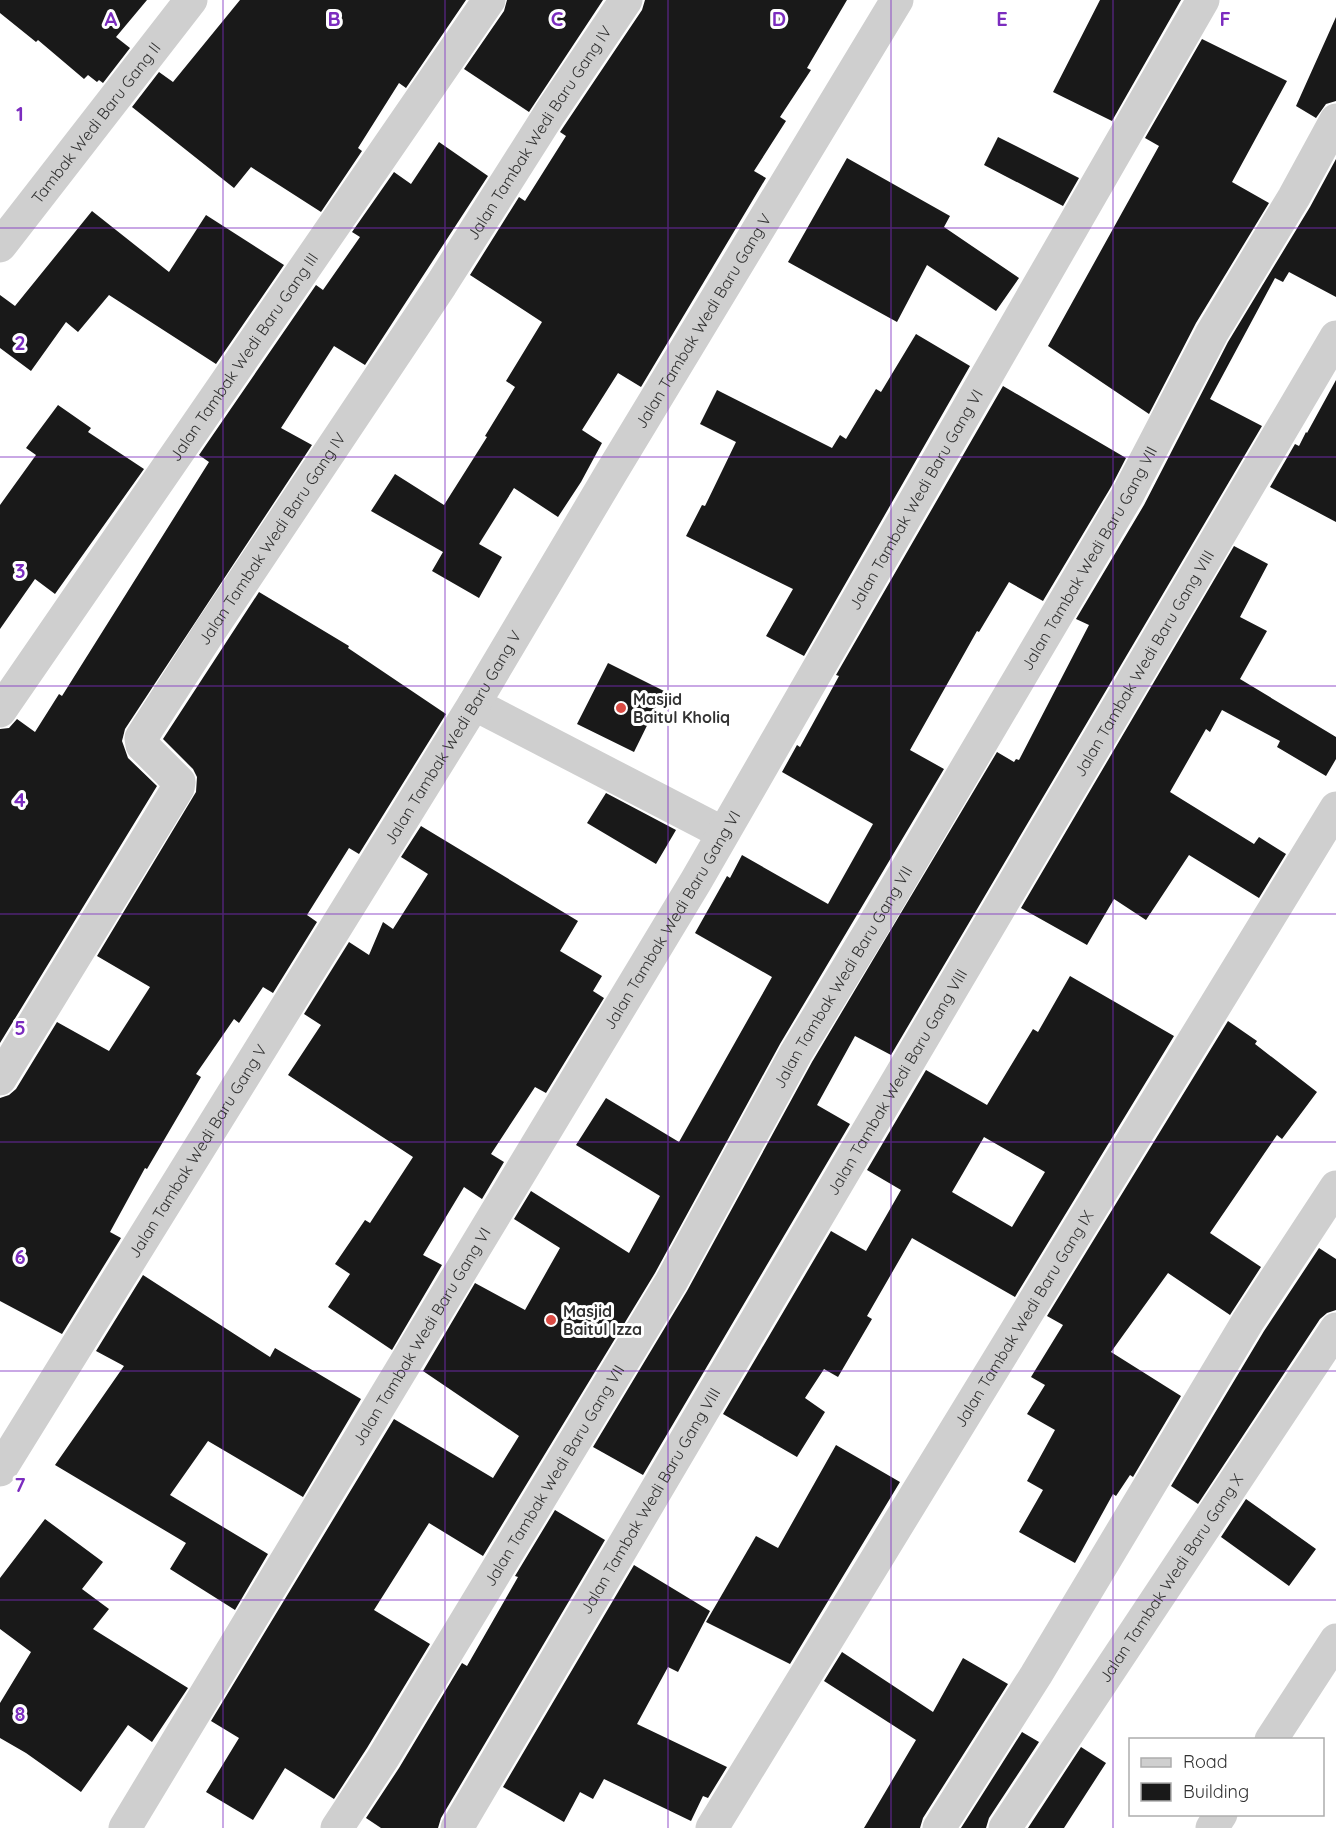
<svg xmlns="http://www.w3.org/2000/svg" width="1336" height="1828" font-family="Quicksand,sans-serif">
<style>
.building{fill:#191919;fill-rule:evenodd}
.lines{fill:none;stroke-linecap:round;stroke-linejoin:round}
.street{stroke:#cfcfcf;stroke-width:33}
.grid{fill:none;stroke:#7b2cbf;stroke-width:1.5;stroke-opacity:0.55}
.poi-dot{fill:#da4b44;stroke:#fff;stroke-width:2}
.labels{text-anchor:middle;stroke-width:6;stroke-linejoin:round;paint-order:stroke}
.street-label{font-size:16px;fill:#323232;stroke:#fff}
.poi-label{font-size:16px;font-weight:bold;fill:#323232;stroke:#fff;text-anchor:start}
.grid-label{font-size:20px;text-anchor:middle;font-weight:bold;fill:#7b2cbf;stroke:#fff;stroke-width:6;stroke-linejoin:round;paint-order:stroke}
</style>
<rect width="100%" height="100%" fill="#fff"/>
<path class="building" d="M0 0H147L116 37 130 48 103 83 99 80 97 82 88 75 84 79 38 40 36 42 0 13Z
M240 0H466L406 88 399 83 358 148 362 151 321 212 251 167 234 188 132 107 159 72 173 82Z
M507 0H603L529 112 464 69 504 11Z
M645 0H847L807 68 811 70 780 117 786 121 754 171 766 178 641 387 618 373 582 430 602 443 581 482 558 517 514 488 479 544 502 557 479 598 432 571 443 552 371 511 395 474 444 505 487 437 485 436 515 387 506 381 542 322 470 275 519 197 525 201 566 136 560 132 642 10Z
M1100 0H1181L1112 121 1053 92Z
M1336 17V101L1326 104 1316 118 1296 106Z
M1202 39 1287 81 1232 182 1269 203 1196 323 1149 414 1048 346 1159 146 1145 138Z
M998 137 1079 178 1063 206 984 165Z
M439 142 488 176 365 365 334 346 281 428 312 445 125 729 122 741 128 758 157 786 0 1043V729L9 728 17 719 35 732 59 694 62 696 209 462 199 455 316 285 323 290 360 237 352 232 394 172 411 184Z
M847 158 950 216 944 227 1019 278 996 311 927 265 897 322 788 262Z
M1336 159V297L1289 272 1283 282 1275 278 1210 399 1262 426 891 1055 855 1036 817 1105 850 1124 643 1475 593 1447 687 1291 812 1062 997 752 1014 762 1016 759 1019 760 1089 625 1076 619 1144 505 1228 342 1310 207Z
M92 211 169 272 206 215 284 265 216 364 109 295 78 332 66 322 31 371 0 348V295L15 306Z
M916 334 970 366 804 656 766 636 793 589 686 536 702 505 705 506 736 442 700 424 717 390 832 448 840 435 846 439 876 389 881 392Z
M1336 380V522L1270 487 1295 444 1299 446 1306 432 1307 433Z
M1003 386 1126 458 1111 487 1043 601 1009 582 979 632 977 631 910 750 944 769 780 1044 655 1273 483 1556 429 1523 374 1610 430 1644 367 1748 334 1799 285 1768 253 1820 206 1792 239 1738 211 1721 394 1419 493 1478 519 1436 423 1371 475 1283 525 1310 560 1248 514 1219 531 1191 629 1253 660 1196 576 1145 606 1098 679 1142 724 1062 772 977 695 933 727 876 730 878 742 855 828 904 873 824 782 772 797 745 800 747 839 676 836 675Z
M58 405 91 428 88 432 144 469 55 594 35 579 0 629V505L36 455 26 448Z
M1234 546 1268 564 1240 617 1267 631 1240 679 1336 737V759L1326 776 1277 747 1280 741 1222 710 1210 732 1206 729 1170 792 1254 844 1259 837 1286 854 1259 898 1189 855 1146 920 1114 899 1087 945 1021 908Z
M259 592 349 646 348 648 446 714 359 854 349 848 307 915 317 922 273 993 263 987 239 1023 234 1019 196 1074 201 1077 147 1169 145 1168 110 1232 121 1238 62 1334 0 1301V1098L9 1095 16 1089 57 1022 109 1051 150 987 97 956 196 792 197 777 193 769 163 739Z
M608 663 664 691 634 752 577 724Z
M606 793 676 830 656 864 587 823Z
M421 826 578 921 560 951 602 976 593 991 604 998 546 1093 535 1087 491 1154 504 1162 482 1199 464 1187 423 1255 442 1265 392 1350 328 1307 350 1274 335 1264 365 1220 370 1223 413 1157 288 1075 321 1025 304 1014 349 942 369 955 383 922 393 929 428 874 401 857Z
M1070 976 1174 1036 1015 1297 912 1238 867 1316 872 1319 838 1377 824 1369 805 1398 825 1412 797 1457 723 1414 831 1231 866 1251 901 1190 867 1170 926 1070 987 1105 1033 1029 1038 1032ZM984 1137 1045 1172 1012 1227 952 1192Z
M1228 1021 1257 1041 1255 1044 1317 1092 1282 1139 1277 1135 1210 1233 1261 1267 1230 1315 1168 1273 1111 1352 1181 1396 1133 1477 1130 1475 1116 1496 1113 1494 1075 1563 1019 1532 1043 1490 1027 1481 1055 1430 1027 1414 1045 1385 1031 1377 1063 1325 1047 1316Z
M1319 1248 1336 1259V1310L1327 1313 1320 1319 1198 1504 1171 1486 1264 1331Z
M143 1275 270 1357 275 1348 361 1399 303 1497 208 1441 170 1495 268 1554 235 1610 170 1569 186 1543 55 1465 124 1366 96 1351Z
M836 1445 900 1482 790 1664 706 1622 756 1536 778 1548Z
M1246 1499 1316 1549 1289 1586 1221 1537Z
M555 1510 605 1540 441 1818 438 1828H381L366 1818 399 1768 462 1663 467 1666 518 1577 515 1576Z
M45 1519 103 1562 82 1589 109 1609 93 1629 188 1688 152 1742 128 1725 81 1792 26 1753 0 1738V1703L31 1652 0 1629V1578Z
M634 1565 710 1611 678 1672 668 1667 637 1724 727 1767 708 1798 703 1796 691 1821 604 1779 593 1799 580 1792 564 1822 503 1787Z
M842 1652 933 1712 963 1658 1008 1684 923 1818 920 1828H864L916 1740 824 1681Z
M1022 1732 1039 1742 989 1818 986 1828H961Z
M1081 1747 1106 1763 1064 1828H1028Z"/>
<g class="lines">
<g class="street">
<path id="s1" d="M0 246 191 0"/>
<path d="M474 704 723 833"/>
<path id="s2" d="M0 711 489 0"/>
<path id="s3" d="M0 1079 178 788 179 782 142 745 141 738 210 631 441 285 550 113 626 0"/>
<path id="s4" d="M0 1470 474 704 611 473 897 0"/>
<path d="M1271 1740 1336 1640"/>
<path id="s5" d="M125 1828 696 881 1203 0"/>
<path id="s6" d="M337 1828 383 1758 671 1282 796 1053 872 928 1127 496 1212 333 1294 197 1336 120"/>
<path id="s7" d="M457 1828 1336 337"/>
<path id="s8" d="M712 1828 1336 808"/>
<path d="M939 1828 1036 1675 1248 1321 1336 1187"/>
<path id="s9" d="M1005 1828 1336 1329"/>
<path d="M1212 1828 1221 1814"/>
</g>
</g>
<path class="grid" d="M223 0V1828M445 0V1828M668 0V1828M891 0V1828M1113 0V1828M0 228H1336M0 457H1336M0 686H1336M0 914H1336M0 1142H1336M0 1371H1336M0 1600H1336"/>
<g class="poi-dot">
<circle cx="621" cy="708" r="6"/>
<circle cx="551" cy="1320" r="6"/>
</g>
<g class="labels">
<g class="street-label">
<text dy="6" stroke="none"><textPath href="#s1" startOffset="156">Tambak Wedi Baru Gang II</textPath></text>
<text dy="6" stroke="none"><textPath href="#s3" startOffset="1131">Jalan Tambak Wedi Baru Gang IV</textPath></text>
<text dy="6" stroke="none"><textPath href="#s4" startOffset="1347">Jalan Tambak Wedi Baru Gang V</textPath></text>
<text dy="6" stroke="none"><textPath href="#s2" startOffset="430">Jalan Tambak Wedi Baru Gang III</textPath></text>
<text dy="6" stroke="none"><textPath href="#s5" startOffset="1546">Jalan Tambak Wedi Baru Gang VI</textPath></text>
<text dy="6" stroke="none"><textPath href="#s3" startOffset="645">Jalan Tambak Wedi Baru Gang IV</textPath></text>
<text dy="6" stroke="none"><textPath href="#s6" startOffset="1476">Jalan Tambak Wedi Baru Gang VII</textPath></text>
<text dy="6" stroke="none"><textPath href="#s7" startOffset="1352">Jalan Tambak Wedi Baru Gang VIII</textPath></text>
<text dy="6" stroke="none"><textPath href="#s4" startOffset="861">Jalan Tambak Wedi Baru Gang V</textPath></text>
<text dy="6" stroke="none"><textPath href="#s5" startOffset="1060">Jalan Tambak Wedi Baru Gang VI</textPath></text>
<text dy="6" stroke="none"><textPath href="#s6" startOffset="990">Jalan Tambak Wedi Baru Gang VII</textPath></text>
<text dy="6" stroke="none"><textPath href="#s7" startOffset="866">Jalan Tambak Wedi Baru Gang VIII</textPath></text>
<text dy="6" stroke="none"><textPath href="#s4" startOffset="375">Jalan Tambak Wedi Baru Gang V</textPath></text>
<text dy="6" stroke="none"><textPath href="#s8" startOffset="597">Jalan Tambak Wedi Baru Gang IX</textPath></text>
<text dy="6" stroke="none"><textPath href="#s5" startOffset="574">Jalan Tambak Wedi Baru Gang VI</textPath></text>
<text dy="6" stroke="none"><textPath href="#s6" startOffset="414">Jalan Tambak Wedi Baru Gang VII</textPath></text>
<text dy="6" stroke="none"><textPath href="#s7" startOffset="380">Jalan Tambak Wedi Baru Gang VIII</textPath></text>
<text dy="6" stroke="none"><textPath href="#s9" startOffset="300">Jalan Tambak Wedi Baru Gang X</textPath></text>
</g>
<g class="poi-label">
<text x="633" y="705">Masjid<tspan x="633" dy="18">Baitul Kholiq</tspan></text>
<text x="563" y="1317">Masjid<tspan x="563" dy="18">Baitul Izza</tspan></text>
</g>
</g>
<g class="grid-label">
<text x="111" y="26">A</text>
<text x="334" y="26">B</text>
<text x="557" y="26">C</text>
<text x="779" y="26">D</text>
<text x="1002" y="26">E</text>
<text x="1225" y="26">F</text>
<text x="20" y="121">1</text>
<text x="20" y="350">2</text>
<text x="20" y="578">3</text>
<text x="20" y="807">4</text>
<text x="20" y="1035">5</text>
<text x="20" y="1264">6</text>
<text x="20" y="1492">7</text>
<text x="20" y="1721">8</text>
</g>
<rect x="1129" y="1738" width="195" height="78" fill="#ffffff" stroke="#adadad" stroke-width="1.5"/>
<rect x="1141" y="1758" width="30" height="9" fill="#cfcfcf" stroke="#adadad" stroke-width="1.5"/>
<text x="1183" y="1768" font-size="18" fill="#323232">Road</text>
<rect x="1141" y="1783" width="30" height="18" fill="#191919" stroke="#adadad" stroke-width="1.5"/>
<text x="1183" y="1798" font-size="18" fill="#323232">Building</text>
</svg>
